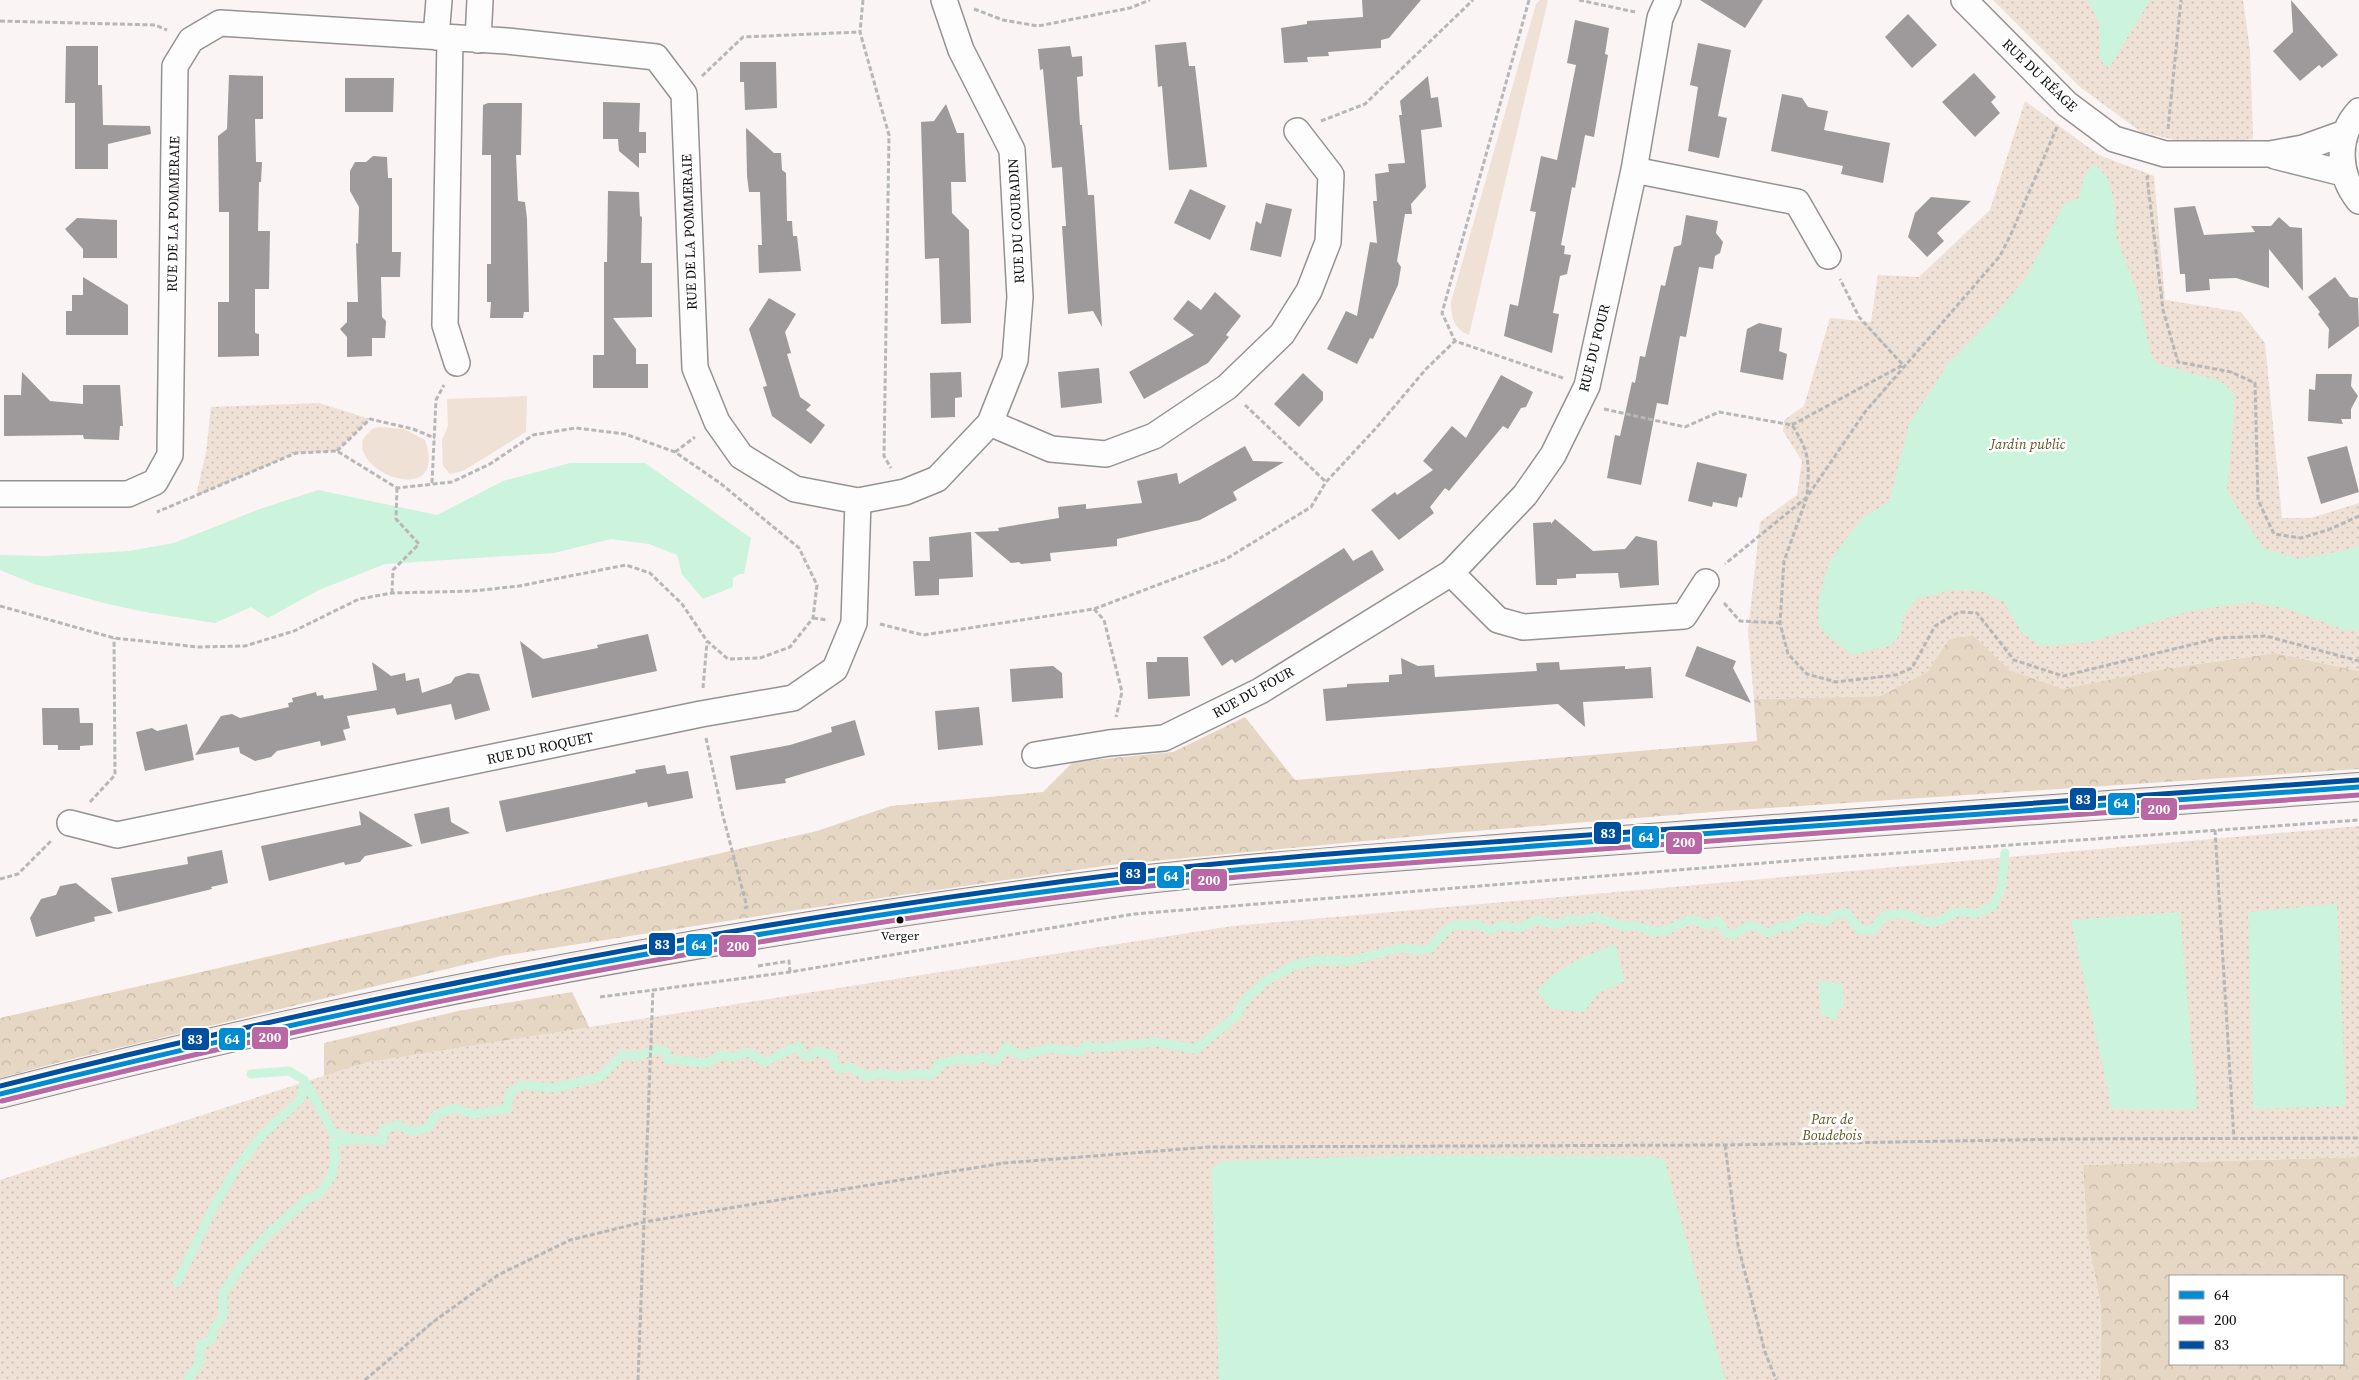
<svg xmlns="http://www.w3.org/2000/svg" width="2359" height="1380" font-family="'Source Serif 4',serif">
<style>
.grass{fill:#efe1d5}
.forest{fill:url(#forest-crowns);fill-rule:evenodd}
.park{fill:url(#park-dots)}
.water{fill:#ccf3db}
.lines{fill:none;stroke-linecap:round;stroke-linejoin:round}
.stream{stroke:#ccf3db;stroke-width:9}
.building{fill:#9e999a}
.minor-casing{stroke:#949292;stroke-width:28}
.secondary-casing{stroke:#8b8888;stroke-width:30}
.path{stroke:#b8b7b7;stroke-width:3;stroke-dasharray:5 2.5;stroke-linecap:butt}
.minor{stroke:#fefdfd;stroke-width:25}
.secondary{stroke:#f4ebeb;stroke-width:28}
.bus-1-casing{stroke:#fff;stroke-width:9}
.bus-2-casing{stroke:#fff;stroke-width:9}
.bus-3-casing{stroke:#fff;stroke-width:9}
.bus-1{stroke:#008bd2;stroke-width:5}
.bus-2{stroke:#ba67a6;stroke-width:5}
.bus-3{stroke:#004f9e;stroke-width:5}
.bus-dot{fill:#0e0e0e;stroke:#fff;stroke-width:2}
.labels{text-anchor:middle;stroke-width:5;stroke-linejoin:round;paint-order:stroke}
.bus-label{font-size:13px;fill:#0e0e0e;stroke:#fff}
.street-label{font-size:14px;fill:#0e0e0e;stroke:#fff}
.park-label{font-size:14px;font-style:italic;fill:#615723;stroke:#fff}
.line-badge{stroke:#fff;stroke-width:2}
.badge-label{font-size:14px;text-anchor:middle;font-weight:bold;fill:#fff}
</style>
<defs>
<pattern id="forest-crowns" width="20" height="18" patternUnits="userSpaceOnUse" patternTransform="scale(1.25)"><rect width="20" height="18" fill="#e6d6c4"/><path d="M2 6a3 3 0 1 1 6 0M12 15a3 3 0 1 1 6 0" fill="none" stroke="#c4b6a7"/></pattern>
<pattern id="park-dots" width="8" height="8" patternUnits="userSpaceOnUse" patternTransform="scale(1.25)"><rect width="8" height="8" fill="#efe1d5"/><path d="M2 2h.1M6 6h.1" fill="none" stroke="#ccc0b6" stroke-width="1.8" stroke-linecap="round"/></pattern>
</defs>
<rect width="100%" height="100%" fill="#faf4f4"/>
<path class="grass" d="M1540 0H1548L1469 335C1454 329 1451 317 1451 302L1536 4Z
M527 396 526 432 463 471 450 474 443 466 442 440 448 426 447 399Z
M379 427 404 429 425 440C449 508 352 475 363 439L372 429Z"/>
<path class="forest" d="M1973 635 2011 671 2170 668 2275 653 2359 671V769L1724 811 1450 833 1111 865 791 911 501 956 64 1061 0 1078V1018L817 831 891 806 1043 792 1073 762 1173 752 1245 717 1295 780 1757 741 1754 699 1880 696 1927 672 1949 639Z
M572 992 600 1049 324 1086V1043L458 1011Z
M2359 1157V1380H2100L2101 1307 2087 1234 2083 1165ZM2170 1276H2343V1364H2170Z"/>
<path class="park" d="M1993 0H2243L2250 50 2253 139 2197 145 2141 132 2080 87Z
M2025 101 2099 155 2154 176 2165 300 2241 312 2265 343 2282 518H2311L2359 503V671L2275 653 2170 668 2063 689 2011 671 1973 635 1949 639 1927 672 1880 696 1754 699 1748 632 1760 522 1797 495 1802 461 1783 431 1784 420 1804 406 1830 318 1871 322 1878 275 1919 277 1990 210Z
M319 403 370 419 337 451 296 453 196 496 206 452 211 407Z
M2359 826V1157L2083 1165 2087 1234 2101 1307 2100 1380H0V1180L367 1062 1233 926Z"/>
<path class="water" d="M2088 0H2150L2109 68 2100 60 2099 23Z
M2094 163 2108 179 2114 201 2116 236 2137 292 2151 356 2158 364 2220 381 2234 393V416L2227 492 2263 548 2299 559 2346 550 2359 545V630H2345L2288 609 2251 602 2189 611 2091 642 2041 646 2022 633 2004 602 1981 591 1953 590 1916 599 1904 615 1899 636 1891 645 1852 655 1824 632 1818 623 1819 597 1830 560 1862 518 1889 502 1909 424 1947 365 1994 317 2028 274 2064 204 2079 198 2084 176Z
M570 463H645L751 538 744 574H739L733 578V587L703 599 682 574 677 555 649 544 611 539 554 553 385 564 319 590 268 618 251 607 215 623 145 612 108 604 34 584 0 570V555L44 556 129 551 174 543 260 509 318 490 437 515 503 481Z
M2337 904 2346 1106 2253 1109 2248 912Z
M2180 912 2197 1109H2112L2071 920Z
M1615 944 1625 981 1598 993 1584 1012 1551 1009 1537 991C1557 966 1586 956 1615 944Z
M1818 981 1842 983 1844 1006 1837 1011 1838 1020 1821 1015Z
M1413 1155 1649 1156 1664 1159 1725 1380H1219L1211 1169 1222 1161Z"/>
<g class="lines">
<path class="stream" d="M251 1074 289 1071 304 1080 333 1132 354 1139 383 1141V1129L398 1125 413 1132 428 1127 436 1115 454 1108 473 1114 507 1109 510 1092 523 1085 554 1088 600 1077 622 1055 638 1056 656 1049 665 1051 668 1059 707 1063 721 1055 734 1057 748 1052 765 1062 798 1046 804 1055 810 1056 817 1051 833 1056 835 1064 839 1069 850 1067 868 1077C883 1070 884 1076 898 1076 910 1076 918 1072 930 1075L935 1072 938 1064 960 1059 977 1060 983 1057 996 1061 1006 1047 1021 1055 1051 1048 1079 1052 1085 1046 1097 1048 1157 1042 1196 1049 1236 1016 1244 1001 1264 982 1295 965 1319 960 1348 961 1401 948 1421 950 1431 948 1446 930 1455 925H1478L1489 930 1501 926 1520 928 1538 919 1554 925 1571 919 1580 921 1594 917 1623 926H1637L1655 932 1667 930 1691 919 1707 925 1718 921 1726 933 1734 935C1756 918 1749 928 1770 933L1780 927 1790 926 1805 917 1827 921 1836 914 1847 913 1860 930H1872L1885 915C1891 915 1900 913 1905 914 1916 917 1921 922 1932 922 1948 922 1949 906 1974 914L1992 907 2001 890 2005 853
M177 1283 213 1208 237 1167 263 1134 301 1099 304 1080
M188 1380 200 1362V1346L212 1339 214 1328 223 1316V1293L243 1263 266 1236 307 1199 319 1194 332 1175 335 1159 333 1143 351 1140"/>
</g>
<path class="building" d="M1362 0H1421L1389 38 1381 40V48L1328 52 1329 56 1307 57 1308 62 1284 63 1281 28 1307 24V21L1363 17Z
M1700 0H1763L1745 28Z
M2291 0 2338 55 2322 68 2319 65 2300 81 2273 51 2293 32Z
M1908 14 1937 45 1912 68 1885 37Z
M1575 20 1609 28 1605 54 1608 55 1594 137 1585 135 1575 188 1572 187 1561 245 1565 246 1564 254 1571 255 1567 274 1560 276 1553 313 1559 314 1552 353 1504 336 1510 304 1518 306 1536 212 1530 211 1541 156 1557 160 1576 65 1567 63Z
M1186 42 1189 66H1195L1207 167 1169 170 1162 86 1158 87 1155 45Z
M1698 43 1731 50 1718 116 1727 118 1719 158 1688 151 1698 87 1690 85Z
M66 46H98V85H102L103 125 150 126 151 134 108 144V169H75V103H65Z
M1070 46 1072 57 1082 56 1083 76 1077 77 1080 125H1082L1088 195H1094L1102 327 1093 311 1068 314 1062 226H1066L1062 167 1052 168 1043 69 1040 70 1038 49Z
M740 62H776L777 108 745 110 744 82H740Z
M1974 73 1996 97 1991 102 2000 113 1975 137 1942 102Z
M229 75 263 76V119H255L256 162H262L261 182H259L258 231H270L269 289H255V333L259 334V356L218 357V302H229V212H219L218 136 227 129Z
M1428 76 1431 98 1438 97 1442 127 1421 130 1426 187 1411 204 1412 214H1405L1397 261 1401 267 1398 285 1373 339 1370 338 1357 364 1327 349 1346 311 1357 316 1370 242 1377 243 1373 201H1377L1375 174 1389 172 1388 164 1405 163 1399 115H1402L1400 101Z
M345 78H394L393 112H345Z
M1782 94 1802 98 1808 107 1828 111 1824 130 1890 143 1883 183 1841 174 1843 166 1771 151Z
M603 102 640 103 639 132H646V153H639V168L619 151 618 139H603Z
M488 103H522L521 155H516L518 201 525 202 527 219 529 312H524L523 318H490L491 302H487V264H491V155H482L483 105Z
M946 104 957 133H964L966 182H951L952 213 969 230 971 323 941 324 939 258 925 259 921 122 934 121Z
M746 128 774 153H781L782 170 786 173 787 221H792L793 236H797L801 271 759 273 758 245H762L760 192H749L747 176Z
M373 156 387 157 388 178H392V252H401L400 277H381L382 317 386 321 385 338H372V356L347 357V337L340 329 347 322V302H358L356 243 358 244 359 207 350 191V171L355 162H366Z
M1190 189 1226 206 1210 240 1174 223Z
M608 191 639 192 640 216 642 217 641 263H652V317L613 318 636 349V364H648V388H593V355H604V262H607Z
M1931 197 1971 201 1937 233 1944 241 1927 257 1908 237 1915 213Z
M1266 203 1292 209 1281 257 1250 250 1256 221 1261 224Z
M2195 206 2204 235 2255 232 2251 226H2271L2279 217 2290 227 2302 228 2303 291 2269 249V288L2236 278 2209 279 2210 290 2186 292 2185 274H2180L2174 208Z
M1686 215 1718 221 1716 233 1723 242 1720 253 1715 256 1713 269 1699 267 1686 337 1680 336 1668 405 1657 403 1641 485 1607 478 1615 435 1620 436 1632 382 1635 383 1640 356 1645 357 1661 285 1665 286 1674 247 1681 245Z
M77 218 117 220V258H83V249L65 229Z
M83 277 128 305V335H66V311H72V295H83Z
M2335 277 2350 297 2358 298 2359 326 2328 349 2329 329 2318 314 2320 312 2308 297Z
M1215 292 1241 316 1226 335 1229 337 1208 363 1144 399 1129 372 1194 335 1173 319 1188 300 1201 310Z
M769 298 796 314 785 332 791 353 787 354 800 397 811 405 806 410 825 425 811 444 772 416 763 387 767 386 749 329Z
M1759 323 1782 328 1779 351 1787 354 1783 380 1740 372 1747 329Z
M1099 368 1102 403 1061 408 1058 372Z
M22 372 50 401 83 404V385H120L123 426H120L119 440 84 439 83 435 4 436V395H21Z
M961 372 962 397 955 398V417L931 418 930 373Z
M1303 373 1323 392V400L1299 427 1274 404Z
M2316 374H2352L2351 386 2358 396 2351 409V419H2341L2343 424 2308 421 2309 389 2315 390Z
M1501 375 1533 392 1526 407 1521 408 1508 429 1503 426 1449 491 1445 488 1430 507 1434 513 1399 540 1371 510 1395 492 1397 495 1433 470 1423 461 1452 426 1466 438Z
M1245 446 1253 461 1284 462 1233 492 1237 500 1200 520 1117 539V546L1050 553 1051 561 1021 564 1019 562 1011 563 974 532 999 531 998 528 1059 518 1058 507 1086 504V509L1142 503 1137 481 1177 473 1179 484Z
M2347 446 2359 492 2321 504 2307 457Z
M1697 462 1747 474 1742 498 1739 497 1737 507 1713 502 1712 507 1688 501Z
M1555 519 1593 551 1625 549 1636 536 1657 541 1659 585 1620 588 1618 573 1576 574V578L1557 579V585H1536L1533 523 1551 522V524Z
M971 532 973 577 939 579V595L915 596 913 561H930L929 537Z
M1344 548 1353 561 1372 550 1384 570 1235 663 1232 659 1222 666 1203 637Z
M648 634 657 671 532 698 520 641 543 659 598 648 597 645Z
M1697 646 1736 661 1733 668 1751 703 1685 676Z
M1157 657H1188L1190 696 1148 699 1146 662H1157Z
M1401 658 1418 666 1434 665 1435 677 1537 671 1536 663 1559 662 1560 670 1625 666V669L1651 667 1653 698 1583 702 1585 727 1558 704 1326 721 1323 689 1347 687V684L1389 682V675L1402 674Z
M372 662 391 676 405 673 406 681 419 678 422 693 451 683 455 677 468 673 479 674 490 710 455 720 451 704 397 715 395 708 347 716 350 728 343 730 346 740 321 746 320 741 277 751 271 757 255 761 240 753 239 747 195 755 221 716 232 714 240 718 289 707 288 703 293 702 292 698 316 692 317 696 323 695 324 699 377 690Z
M1053 666 1062 673 1063 698 1012 702 1010 669Z
M979 707 983 745 938 750 935 711Z
M42 708H79L80 723H93V745L80 746V750H58V745H43Z
M855 720 865 755 785 779 786 783 736 790 730 756 790 745 832 732 831 727Z
M187 724 194 760 145 771 136 732 152 728 157 731Z
M665 765 667 774 688 771 693 798 648 807 647 802 506 832 499 801 636 773 635 770Z
M449 807 451 822 470 833 421 844 414 814Z
M359 811 413 846 365 856 360 862 345 865 344 862 269 881 261 846 361 825Z
M222 850 228 883 211 887 212 889 118 912 111 878 188 864 187 857Z
M76 883 113 913 94 917 95 921 36 937 30 918 41 899 56 895 60 886Z"/>
<g class="lines">
<g class="minor-casing">
<path id="minor" d="M1964 0 2067 104 2114 139 2165 154H2270L2303 148 2345 133
M436 37 439 0
M450 38 445 325 457 363
M478 40 480 0
M2359 111C2335 137 2338 175 2359 201
M2275 156 2343 173
M1634 170 1797 202 1828 256
M990 423 1051 449 1106 454 1154 436 1227 387 1282 334 1309 291 1328 242 1331 175 1297 131
M0 494H128L155 482 170 455 175 66 191 40 220 23 507 41 656 57 684 94 695 368 717 422 741 456 795 489 858 501 905 492 937 479 990 423 1015 360 1020 297 1012 150 961 50 944 0
M1451 573 1498 620 1523 627 1684 616 1706 582
M1035 755 1109 743 1164 738 1260 691 1451 573 1525 495 1553 455 1587 386 1634 170 1660 18 1668 0
M70 823 117 835 701 714 793 698 835 669 854 623 858 501"/>
</g>
<g class="secondary-casing">
<path id="secondary" d="M0 1094C363 1000 733 931 1105 884 1244 867 1384 858 1523 847 1801 825 2080 807 2359 787"/>
</g>
<path class="path" d="M863 0 860 32 889 135 884 456 891 468
M1529 0 1442 313 1455 341 1563 378
M1579 0 1635 12
M974 9 1003 20 1038 26 1130 8 1150 0
M0 21 155 25 167 30
M702 76 743 37 860 32
M1321 121 1365 104 1473 0
M2057 127 2012 232 2000 256 1865 412 1807 497 1784 561 1780 623 1788 654 1807 674 1836 682 1896 675 1912 668 1935 626 1959 612 1977 613 2014 660 2063 676 2219 638 2266 636 2359 661
M2168 129 2181 0
M2149 176 2147 177 2163 310 2178 362 2231 372 2255 383 2258 500 2274 534 2301 538 2328 530 2359 516
M1245 405 1326 482
M1604 409 1685 427 1719 412 1792 425C1811 454 1809 464 1807 497L1725 564
M1792 425 1903 365 1859 317 1840 279
M337 451 370 419 413 429 435 438
M675 452 695 437
M432 483 436 400 444 385
M392 593 393 570 419 544 396 519 397 488
M1724 603 1740 621 1780 623
M0 606 114 638 198 647 245 646 294 631 359 599 392 593 473 591 519 586 626 565 650 573 682 604 707 641 728 659 760 658 790 647 813 618 817 585 799 548 720 483 675 452 625 434 576 428 533 435 490 464 452 482 397 488 337 451 296 453 157 512
M1094 609 1104 620 1122 692 1116 717
M813 618 828 620
M880 624 923 635 1094 609 1226 559 1311 507 1326 482 1377 427 1426 369 1455 341
M703 688 707 642
M706 738 723 816 747 907 744 908
M90 802 115 775 114 638
M2215 830 2234 1139
M0 879 18 874 52 840
M758 966 789 961 790 972
M600 997 790 972 1134 914 1801 860 2359 820
M1725 1145 1738 1245 1765 1352 1776 1380
M365 1380 433 1322 498 1275 570 1240 644 1222 1004 1163 1209 1147 1725 1145 2066 1139 2359 1138
M638 1380 653 989"/>
<use href="#minor" class="minor"/>
<use href="#secondary" class="secondary"/>
<g class="bus-1-casing">
<path id="bus-1" d="M0 1094C364 1003 732 930 1105 884 1252 866 1399 857 1547 845 1817 824 2088 806 2359 787"/>
</g>
<g class="bus-2-casing">
<path id="bus-2" d="M2 1101C366 1010 734 938 1106 891 1253 873 1400 864 1547 853 1818 832 2088 814 2359 795"/>
</g>
<g class="bus-3-casing">
<path id="bus-3" d="M0 1086C364 995 732 923 1105 876 1252 858 1399 849 1546 838 1817 817 2088 799 2358 780"/>
</g>
<use href="#bus-1" class="bus-1"/>
<use href="#bus-2" class="bus-2"/>
<use href="#bus-3" class="bus-3"/>
</g>
<circle class="bus-dot" cx="900" cy="920" r="4.5"/>
<g class="labels">
<g class="bus-label">
<text x="900" y="940">Verger</text>
</g>
<g class="street-label">
<text transform="translate(2040 75) rotate(44)" y="5">RUE DU RÉAGE</text>
<text transform="translate(173 214) rotate(-89)" y="5">RUE DE LA POMMERAIE</text>
<text transform="translate(1016 221) rotate(-93)" y="5">RUE DU COURADIN</text>
<text transform="translate(689 232) rotate(-92)" y="5">RUE DE LA POMMERAIE</text>
<text transform="translate(1594 348) rotate(-76)" y="5">RUE DU FOUR</text>
<text transform="translate(1253 692) rotate(-29)" y="5">RUE DU FOUR</text>
<text transform="translate(540 748) rotate(-12)" y="5">RUE DU ROQUET</text>
</g>
<g class="park-label">
<text x="2028" y="449">Jardin public</text>
<text x="1832" y="1124">Parc de<tspan x="1832" dy="16">Boudebois</tspan></text>
</g>
</g>
<g class="line-badge">
<rect x="2069" y="787" width="28" height="24" rx="5" fill="#004f9e"/>
<rect x="2107" y="792" width="29" height="24" rx="5" fill="#008bd2"/>
<rect x="2140" y="797" width="38" height="24" rx="5" fill="#ba67a6"/>
<rect x="1593" y="821" width="29" height="24" rx="5" fill="#004f9e"/>
<rect x="1631" y="825" width="29" height="24" rx="5" fill="#008bd2"/>
<rect x="1665" y="831" width="38" height="24" rx="5" fill="#ba67a6"/>
<rect x="1119" y="861" width="28" height="24" rx="5" fill="#004f9e"/>
<rect x="1156" y="865" width="29" height="24" rx="5" fill="#008bd2"/>
<rect x="1190" y="868" width="38" height="24" rx="5" fill="#ba67a6"/>
<rect x="648" y="932" width="28" height="24" rx="5" fill="#004f9e"/>
<rect x="685" y="933" width="28" height="24" rx="5" fill="#008bd2"/>
<rect x="718" y="934" width="39" height="24" rx="5" fill="#ba67a6"/>
<rect x="251" y="1026" width="38" height="24" rx="5" fill="#ba67a6"/>
<rect x="218" y="1027" width="28" height="24" rx="5" fill="#008bd2"/>
<rect x="181" y="1027" width="29" height="24" rx="5" fill="#004f9e"/>
</g>
<g class="badge-label">
<text x="2083" y="804">83</text>
<text x="2121" y="808">64</text>
<text x="2159" y="814">200</text>
<text x="1608" y="838">83</text>
<text x="1646" y="842">64</text>
<text x="1684" y="847">200</text>
<text x="1133" y="878">83</text>
<text x="1171" y="881">64</text>
<text x="1209" y="885">200</text>
<text x="662" y="949">83</text>
<text x="699" y="950">64</text>
<text x="738" y="951">200</text>
<text x="270" y="1042">200</text>
<text x="232" y="1044">64</text>
<text x="195" y="1044">83</text>
</g>
<rect x="2169" y="1275" width="175" height="90" fill="#ffffff" stroke="#9f9f9f"/>
<rect x="2179" y="1291" width="25" height="8" fill="#008bd2" stroke="#9f9f9f"/>
<text x="2214" y="1300" font-size="15" fill="#0e0e0e">64</text>
<rect x="2179" y="1316" width="25" height="8" fill="#ba67a6" stroke="#9f9f9f"/>
<text x="2214" y="1325" font-size="15" fill="#0e0e0e">200</text>
<rect x="2179" y="1341" width="25" height="8" fill="#004f9e" stroke="#9f9f9f"/>
<text x="2214" y="1350" font-size="15" fill="#0e0e0e">83</text>
</svg>
